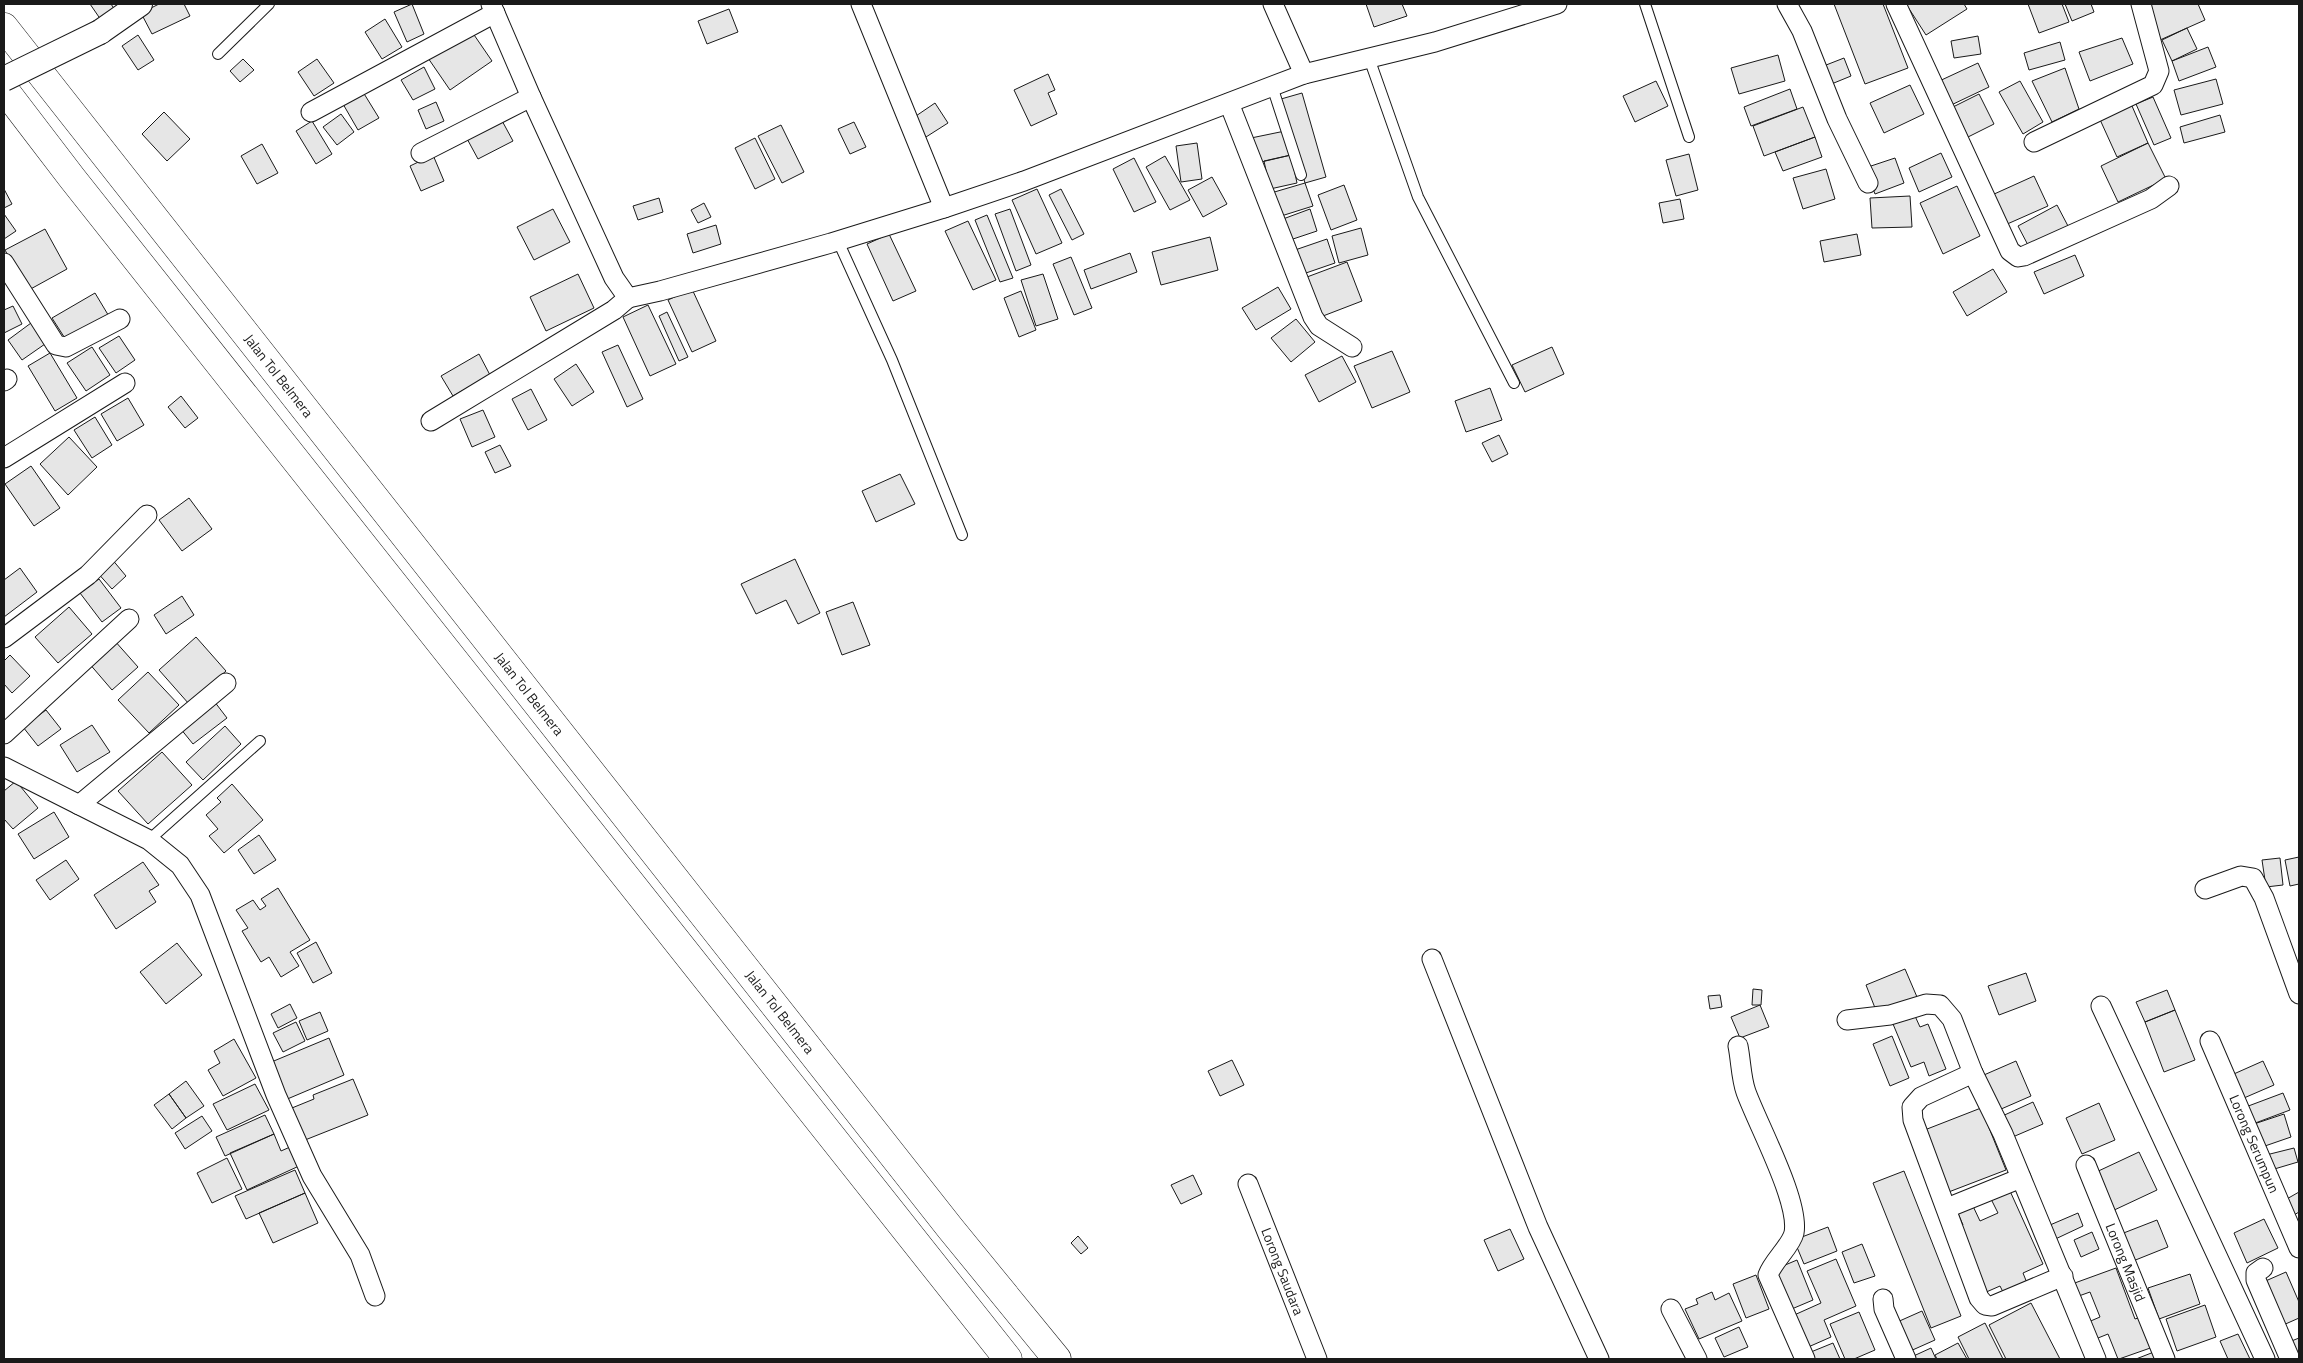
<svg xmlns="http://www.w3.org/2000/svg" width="2303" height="1363" font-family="'Titillium Web',sans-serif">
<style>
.building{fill:#e6e6e6;stroke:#1a1a1a}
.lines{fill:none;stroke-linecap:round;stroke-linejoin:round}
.service-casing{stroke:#1a1a1a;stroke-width:12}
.minor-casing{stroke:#1a1a1a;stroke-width:21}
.tertiary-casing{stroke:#1a1a1a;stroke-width:26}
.motorway-casing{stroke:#1a1a1a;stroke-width:29}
.service{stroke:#fff;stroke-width:10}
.minor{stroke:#fff;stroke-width:19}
.tertiary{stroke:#fff;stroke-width:24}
.motorway{stroke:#fff;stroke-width:28}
.tertiary-bridge-casing{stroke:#1a1a1a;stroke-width:26;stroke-linecap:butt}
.tertiary-bridge{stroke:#fff;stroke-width:24}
.labels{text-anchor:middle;stroke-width:4;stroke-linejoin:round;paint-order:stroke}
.street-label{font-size:14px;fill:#1a1a1a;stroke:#fff}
</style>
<rect width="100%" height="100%" fill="#fff"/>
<path class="building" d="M90 4H111L115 10 101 20Z
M159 4H184L190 16 152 34 141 13Z
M412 4 424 34 407 42 394 12Z
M1366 4H1402L1407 16 1374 27Z
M1834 4H1883L1908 68 1865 84Z
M1906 4H1964L1967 9 1926 35Z
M2028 4H2062L2069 22 2039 33Z
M2065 4H2091L2094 12 2072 21Z
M2143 4H2198L2205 20 2160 40Z
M729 9 738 32 707 44 698 21Z
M385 19 402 47 382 59 365 32Z
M2187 28 2197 49 2172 61 2162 40Z
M470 29 492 61 450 90 428 58Z
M138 35 154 60 138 70 122 46Z
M1978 36 1981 54 1954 58 1951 41Z
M2122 38 2133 64 2090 81 2079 52Z
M2060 42 2065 60 2029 70 2024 53Z
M2208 47 2216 67 2179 81 2172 61Z
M1778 55 1785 81 1739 94 1731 68Z
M1844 58 1851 76 1829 85 1821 67Z
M243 59 254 70 240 82 230 71Z
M317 59 334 83 314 96 298 72Z
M1978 63 1989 87 1947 107 1935 83Z
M424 67 435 89 413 100 401 80Z
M2065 68 2079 109 2052 122 2032 81Z
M1048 74 1055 90 1048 93 1057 114 1031 126 1014 90Z
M2216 79 2223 104 2181 115 2174 90Z
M1656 81 1668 106 1635 122 1623 96Z
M2020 81 2043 122 2023 134 1999 92Z
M1910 85 1924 114 1884 133 1870 103Z
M1790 89 1797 109 1751 126 1744 107Z
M363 92 379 118 358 130 343 104Z
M1302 93 1326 177 1305 183 1281 99Z
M1979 94 1994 124 1968 137 1953 107Z
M2153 97 2171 138 2154 145 2136 104Z
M2129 99 2148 143 2117 157 2097 113Z
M436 102 444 121 426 129 418 110Z
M935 103 948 123 926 137 913 118Z
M1803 107 1815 137 1764 156 1753 126Z
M164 112 190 139 167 161 142 134Z
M341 114 354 132 337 145 323 127Z
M2220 115 2225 132 2184 143 2180 127Z
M500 117 513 141 478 159 465 135Z
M312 121 332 154 316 164 296 131Z
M854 122 866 147 850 154 838 129Z
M781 125 804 172 782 183 758 136Z
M1285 131 1291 155 1257 163 1251 138Z
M1815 137 1822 157 1783 171 1775 152Z
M755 138 775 179 755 189 735 148Z
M1197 143 1202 179 1181 182 1176 146Z
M2148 143 2166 179 2118 202 2101 166Z
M262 144 278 173 257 184 241 156Z
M1941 153 1952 177 1919 192 1909 168Z
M1689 154 1698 190 1676 196 1666 160Z
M433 155 444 181 421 191 410 166Z
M1291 155 1297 183 1270 189 1264 161Z
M1165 156 1190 200 1170 210 1146 167Z
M1134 158 1156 202 1134 212 1113 169Z
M1895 158 1904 183 1875 194 1865 168Z
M1826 169 1835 199 1803 209 1793 178Z
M2034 176 2048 206 2005 225 1992 195Z
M1212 177 1227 204 1203 217 1188 190Z
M1305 183 1313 206 1278 217 1271 193Z
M1344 185 1357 220 1331 230 1318 195Z
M1957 186 1980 236 1943 254 1920 203Z
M4 189 12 204 4 208Z
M1037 189 1062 243 1036 254 1012 200Z
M1061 189 1084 234 1072 240 1049 195Z
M1910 196 1912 227 1872 228 1870 198Z
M659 198 663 212 638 220 633 206Z
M1680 199 1684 219 1663 223 1659 203Z
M704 203 711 217 698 223 691 210Z
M2057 205 2068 226 2029 247 2018 226Z
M553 209 570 242 534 260 517 227Z
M1010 209 1031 265 1016 271 995 214Z
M1310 209 1317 231 1290 240 1283 219Z
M4 214 16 231 4 239Z
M987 215 1013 278 1000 282 975 220Z
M968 221 996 280 973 290 945 231Z
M716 225 721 244 693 253 687 234Z
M1361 228 1368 255 1339 263 1332 236Z
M45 229 67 269 27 291 5 250Z
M889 234 916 291 893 301 867 244Z
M1857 234 1861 255 1824 262 1820 241Z
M1210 237 1218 270 1161 285 1152 252Z
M1327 239 1335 263 1303 274 1295 250Z
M1130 253 1137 272 1091 289 1084 270Z
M2075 255 2084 276 2044 294 2034 272Z
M1071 257 1092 308 1074 315 1053 264Z
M1347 262 1362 301 1323 316 1307 277Z
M1993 269 2007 292 1967 316 1953 292Z
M578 274 594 308 546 331 530 297Z
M1043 274 1058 319 1036 326 1021 280Z
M1278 287 1291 309 1256 330 1242 308Z
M692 289 716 341 692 352 668 300Z
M1021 291 1036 330 1019 337 1004 298Z
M95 293 110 318 68 343 52 318Z
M648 305 676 364 650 376 623 317Z
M13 306 22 324 4 333V310Z
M667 312 688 357 679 361 659 316Z
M1296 319 1315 342 1291 362 1271 338Z
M31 323 45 344 22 360 8 340Z
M119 336 135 360 116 373 99 348Z
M618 345 643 399 627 407 602 352Z
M92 347 110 375 86 391 67 363Z
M1552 347 1564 374 1525 392 1512 365Z
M1392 351 1410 392 1372 408 1354 366Z
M50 353 77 398 55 411 28 366Z
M479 354 490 375 453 396 441 376Z
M1342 356 1356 382 1319 402 1305 375Z
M576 364 594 392 572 406 554 379Z
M1490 388 1502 420 1466 432 1455 401Z
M531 389 547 420 528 430 512 399Z
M181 396 198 418 185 428 168 407Z
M128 398 144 425 117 441 101 414Z
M483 410 495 437 472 447 460 419Z
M95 417 112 445 92 458 74 430Z
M1499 435 1508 454 1492 462 1482 443Z
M69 437 97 467 68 495 40 464Z
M500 445 511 466 495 473 485 452Z
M31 466 60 508 34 526 5 484Z
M900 474 915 504 876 522 862 491Z
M189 498 212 529 182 551 159 520Z
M111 558 126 576 112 589 96 571Z
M795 559 820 613 798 624 786 600 756 614 741 584Z
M20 568 37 592 4 617V580Z
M99 579 121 608 102 622 80 593Z
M182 596 194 615 166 634 154 615Z
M853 602 870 645 842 655 826 612Z
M69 607 92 634 58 663 35 637Z
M196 637 226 671 189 704 159 670Z
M114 640 138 667 112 690 88 662Z
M10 655 30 676 12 693 4 684V661Z
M148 672 179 705 149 733 118 700Z
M214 701 227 718 193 744 180 728Z
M46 710 61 729 38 746 23 727Z
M92 725 110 752 77 772 60 745Z
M225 726 241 744 203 780 186 762Z
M162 752 192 785 148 824 118 791Z
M16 781 38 808 13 829 4 819V791Z
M232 784 263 820 224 853 209 836 218 829 206 815 221 802 217 798Z
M54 812 69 837 34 859 18 834Z
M259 835 276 860 254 874 238 850Z
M2299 857V884L2290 886 2285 860Z
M2280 858 2283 885 2266 887 2262 860Z
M66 860 79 879 50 900 36 880Z
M143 862 159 885 149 891 156 902 116 929 94 895Z
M278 888 310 940 290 952 299 966 281 977 269 957 261 962 242 931 248 928 236 910 253 900 260 910 266 906 261 899Z
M316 942 332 973 313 983 297 953Z
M177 943 202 975 166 1004 140 972Z
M1905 969 1917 997 1877 1013 1866 985Z
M2026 973 2036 1001 1999 1015 1988 986Z
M1753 989 1762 990 1761 1005H1752Z
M2167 990 2175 1010 2145 1022 2136 1002Z
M1720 995 1722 1007 1710 1009 1708 996Z
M290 1004 297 1018 278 1028 271 1014Z
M1760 1005 1769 1027 1740 1038 1731 1017Z
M2175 1010 2195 1060 2164 1072 2145 1022Z
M320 1012 328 1031 307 1040 299 1021Z
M1915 1016 1920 1027 1928 1024 1946 1069 1929 1076 1924 1062 1911 1067 1893 1024Z
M296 1022 305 1041 283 1052 273 1033Z
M1892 1036 1909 1078 1890 1086 1873 1044Z
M329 1038 344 1075 285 1100 269 1063Z
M234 1039 256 1078 223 1096 208 1070 220 1063 214 1051Z
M1232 1060 1244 1085 1220 1096 1208 1071Z
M2016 1061 2031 1096 1992 1113 1977 1078Z
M2263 1061 2274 1085 2237 1101 2227 1077Z
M353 1079 368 1115 300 1142 287 1110 314 1099 313 1095Z
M186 1081 204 1106 186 1118 169 1094Z
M255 1084 269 1110 227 1130 213 1104Z
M2283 1093 2290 1110 2250 1125 2243 1108Z
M169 1094 186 1118 172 1129 154 1105Z
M2033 1102 2043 1124 2008 1139 1998 1118Z
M2099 1103 2115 1140 2082 1154 2066 1118Z
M1981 1108 2006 1170 1946 1193 1922 1131Z
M2284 1114 2291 1137 2262 1147 2254 1124Z
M265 1115 274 1134 225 1156 216 1137Z
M202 1116 212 1131 185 1149 175 1133Z
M274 1134 281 1151 290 1147 299 1166 247 1190 230 1153Z
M2294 1148 2298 1162 2271 1170 2266 1155Z
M2139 1152 2157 1190 2110 1212 2092 1174Z
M227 1158 242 1189 212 1203 197 1173Z
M295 1170 305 1193 246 1219 235 1196Z
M1904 1171 1961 1316 1931 1328 1873 1183Z
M1193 1175 1202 1194 1181 1204 1171 1185Z
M2010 1191 2043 1264 2023 1273 2027 1283 2004 1294 2000 1286 1984 1293 1955 1229 1963 1225 1957 1211 1972 1204 1980 1221 1998 1213 1991 1199Z
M2299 1192V1212L2294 1215 2285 1200Z
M305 1193 318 1223 273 1243 259 1213Z
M2078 1213 2083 1226 2049 1242 2043 1228Z
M2264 1219 2278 1248 2247 1263 2234 1233Z
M2157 1220 2168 1247 2133 1261 2121 1234Z
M1828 1227 1837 1251 1804 1264 1794 1240Z
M1510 1229 1524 1259 1498 1271 1484 1240Z
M2092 1232 2099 1249 2081 1257 2074 1240Z
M1078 1236 1088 1248 1081 1254 1071 1243Z
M1862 1244 1875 1276 1854 1283 1842 1252Z
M1836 1259 1856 1306 1824 1320 1831 1337 1806 1348 1792 1316 1821 1303 1807 1271Z
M1797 1260 1813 1300 1787 1311 1771 1271Z
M2116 1268 2135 1319 2144 1316 2156 1346 2119 1359H2118L2108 1334 2093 1340 2086 1323 2100 1317 2090 1292 2076 1297 2072 1284Z
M2286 1272 2299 1302V1318L2281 1326 2261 1283Z
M2190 1274 2200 1304 2159 1319 2148 1288Z
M1756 1275 1769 1309 1746 1318 1733 1284Z
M1712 1292 1715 1300 1729 1293 1742 1321 1699 1339 1685 1309 1698 1304 1696 1299Z
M2031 1303 2060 1359H2006L1989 1325Z
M2205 1305 2216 1337 2177 1351 2166 1319Z
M1922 1311 1935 1340 1908 1352 1895 1323Z
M1859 1312 1875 1350 1854 1359H1845L1830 1324Z
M1985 1323 2003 1359H1969L1958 1337Z
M1739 1327 1748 1347 1724 1357 1715 1338Z
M2238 1334 2250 1359H2228L2220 1341Z
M2299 1338V1359H2296L2289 1342Z
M1833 1343 1840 1359H1808L1806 1354Z
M1958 1343 1967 1359H1937L1935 1355Z
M1931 1348 1936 1359H1907Z
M2159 1350 2163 1359H2136Z"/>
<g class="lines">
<g class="service-casing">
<path id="service" d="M1645 4 1689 137
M218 54 269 4
M1369 58 1418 197 1514 383
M1272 86 1301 175
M838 241 892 360 962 535
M149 840 260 741"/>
</g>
<g class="minor-casing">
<g id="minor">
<path d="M491 4 531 97 614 278 628 298 660 291 831 243 944 208 1024 181 1304 74 1435 42 1557 4"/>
<path d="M861 4 944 208"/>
<path d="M1273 4 1304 74"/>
<path d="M1787 4 1802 31 1837 119 1868 183"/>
<path d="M1896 4 2010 251 2018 257 2024 256 2151 199 2169 186"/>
<path d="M1229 103 1313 317 1319 326 1352 347"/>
<path d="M311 112 495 13"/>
<path d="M2034 142 2153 85 2159 71 2141 4"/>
<path d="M421 153 531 97"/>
<path d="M4 263 56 345 66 347 120 319"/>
<path d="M4 381 7 379"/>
<path d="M431 421 614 310 628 298"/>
<path d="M4 458 125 383"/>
<path d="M4 638 88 575 147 515"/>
<path d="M4 734 129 619"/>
<path d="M4 767 149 840 180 865 200 895 276 1095 312 1176 360 1255 375 1296"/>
<path d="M79 805 226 683"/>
<path d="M2205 889 2241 876 2253 878 2264 898 2299 994"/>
<path d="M1432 959 1538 1227 1599 1359"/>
<path d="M2101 1006 2265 1359"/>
<path d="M1847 1020 1890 1015 1926 1004 1940 1005 1952 1019 1973 1073 2003 1134 2096 1359"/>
<path id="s1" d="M2210 1041 2299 1248"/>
<path d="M1738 1046C1741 1061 1741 1078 1746 1092 1758 1125 1800 1202 1794 1233 1791 1246 1773 1261 1768 1275L1805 1359"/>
<path d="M1973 1073 1921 1097 1912 1107 1913 1120 1979 1298 1985 1305 1992 1306 2063 1276"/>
<path id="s2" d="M2086 1165 2165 1359"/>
<path id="s3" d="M1248 1184 1317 1359"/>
<path d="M1947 1208 2021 1178"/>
<path d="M2263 1268 2256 1273V1280L2290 1359"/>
<path d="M1883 1299 1884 1309 1906 1359"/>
<path d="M1671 1309 1697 1359"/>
</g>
</g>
<g class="tertiary-casing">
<path id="tertiary" d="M100 32 140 4"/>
</g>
<g class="motorway-casing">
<g id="motorway">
<path id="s4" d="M4 27 950 1228 1057 1359"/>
<path d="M4 89 72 178 1008 1359"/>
</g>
</g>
<use href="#service" class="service"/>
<use href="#minor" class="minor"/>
<use href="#tertiary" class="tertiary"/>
<use href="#motorway" class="motorway"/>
<g class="tertiary-bridge-casing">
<path id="tertiary-bridge" d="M4 79 100 32"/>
</g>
<use href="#tertiary-bridge" class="tertiary-bridge"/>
</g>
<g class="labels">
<g class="street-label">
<text dy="5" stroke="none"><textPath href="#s4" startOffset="444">Jalan Tol Belmera</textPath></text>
<text dy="5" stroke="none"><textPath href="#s4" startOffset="849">Jalan Tol Belmera</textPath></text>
<text dy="5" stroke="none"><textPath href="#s4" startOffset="1254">Jalan Tol Belmera</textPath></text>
<text dy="5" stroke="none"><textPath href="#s1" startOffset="112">Lorong Serumpun</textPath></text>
<text dy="5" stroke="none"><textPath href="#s2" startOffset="105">Lorong Masjid</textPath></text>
<text dy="5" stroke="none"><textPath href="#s3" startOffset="94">Lorong Saudara</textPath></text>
</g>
</g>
<rect width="2303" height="1363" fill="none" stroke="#1a1a1a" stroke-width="10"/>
</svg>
